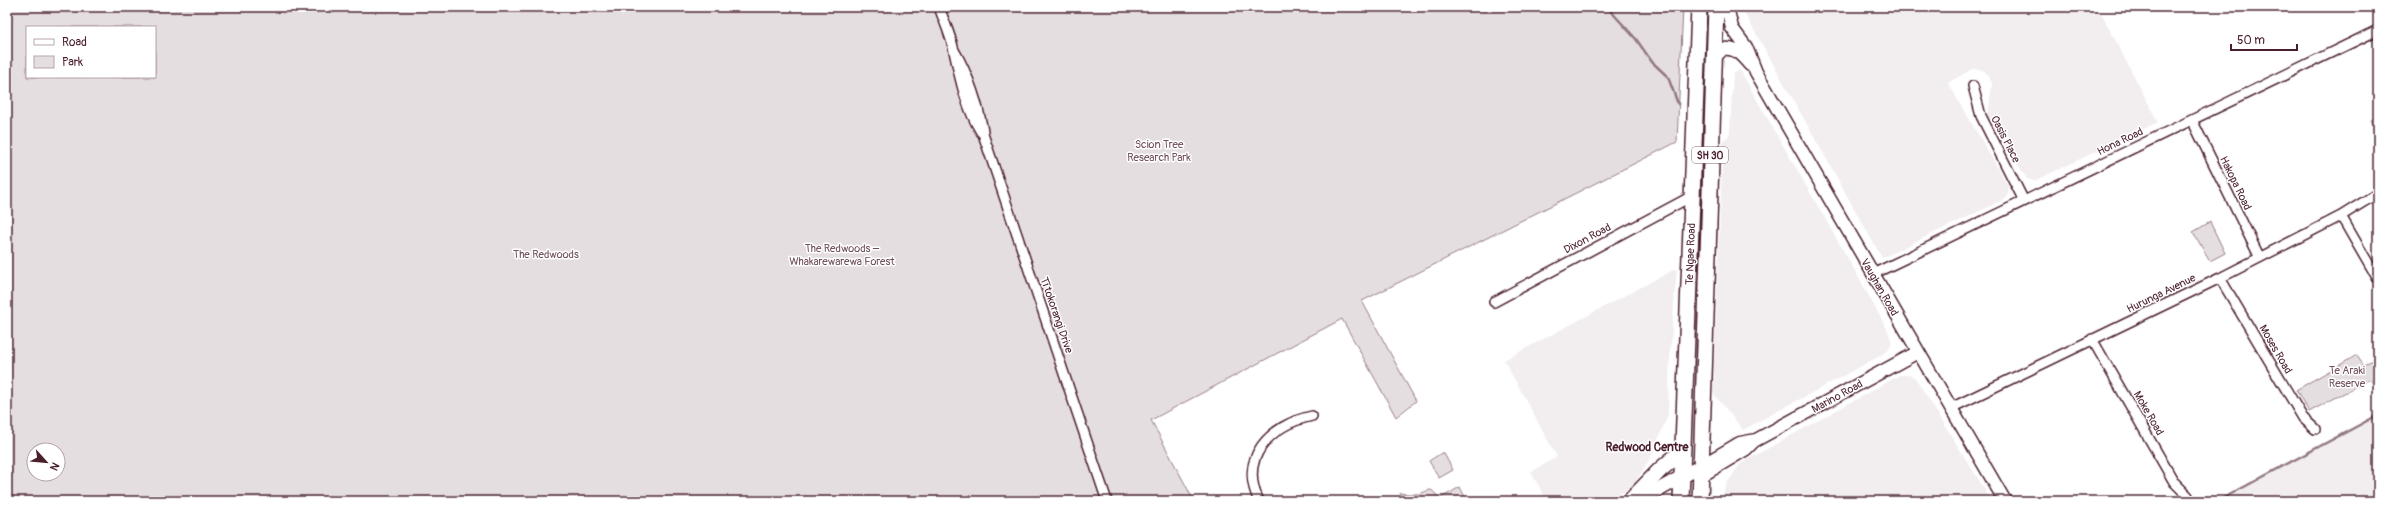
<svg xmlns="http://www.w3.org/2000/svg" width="2385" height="508" font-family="Pangolin,sans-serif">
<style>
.built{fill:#f2eeef}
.green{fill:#e5dee0;stroke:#987e86;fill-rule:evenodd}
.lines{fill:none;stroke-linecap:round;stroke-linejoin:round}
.stream{stroke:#91787e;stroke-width:2.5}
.minor-casing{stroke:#4a1f2b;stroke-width:12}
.tertiary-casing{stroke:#4a1f2b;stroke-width:15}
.secondary-casing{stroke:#4a1f2b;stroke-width:16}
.trunk-casing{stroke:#4a1f2b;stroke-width:18}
.minor{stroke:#fff;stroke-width:9}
.tertiary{stroke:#fff;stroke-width:12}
.secondary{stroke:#fff;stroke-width:13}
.trunk{stroke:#fff;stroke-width:15}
.labels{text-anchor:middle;stroke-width:3;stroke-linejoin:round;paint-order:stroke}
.shield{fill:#fff;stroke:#80626b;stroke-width:1}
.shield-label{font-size:10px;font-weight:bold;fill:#4a1f2b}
.street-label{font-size:11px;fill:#4a1f2b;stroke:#fff}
.park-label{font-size:11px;fill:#714f58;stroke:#fff}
.neighbourhood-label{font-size:12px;font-weight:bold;fill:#4a1f2b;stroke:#fff}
</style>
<rect width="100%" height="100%" fill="#fff"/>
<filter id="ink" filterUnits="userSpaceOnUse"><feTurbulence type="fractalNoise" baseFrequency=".025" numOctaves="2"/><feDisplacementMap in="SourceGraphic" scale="8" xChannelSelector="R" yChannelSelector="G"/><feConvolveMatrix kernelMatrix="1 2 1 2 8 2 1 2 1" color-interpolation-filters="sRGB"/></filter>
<g filter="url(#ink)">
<path class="built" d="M1741 7H2098L2158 122 2034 181 2027 179 1988 116 1992 83 1984 70 1972 69 1948 83 2009 187 2007 198 1882 258Z
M1740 70 1859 278 1888 331 1892 343 1889 349 1880 356 1743 430 1713 393 1723 140 1729 136 1730 129 1733 74Z
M1677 268 1670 353 1668 414 1652 455 1633 486 1608 501H1547L1531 472 1557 457 1504 360Z
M1900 375H1909L1916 379 1992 501H1721L1726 485 1740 464Z
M2378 415V501H2215L2331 440Z"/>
<path class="green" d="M7 7H1683L1677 142 1362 301 1416 401 1396 417 1342 319 1151 420 1194 501H7ZM27 27H155V77H27ZM34 450H58V474H34Z
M2378 117V135L2371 120Z
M2210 222 2225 253 2210 261 2193 232Z
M2357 355 2364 365 2378 356V391L2370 379 2309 412 2296 390Z
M1443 452 1453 470 1439 478 1429 461Z
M1460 487 1467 501H1403L1400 493C1405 494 1411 494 1416 494 1430 493 1429 483 1439 499Z"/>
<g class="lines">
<path class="stream" d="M1607 7 1636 39 1652 62 1668 77 1678 104
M2218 501 2378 415"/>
<g class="minor-casing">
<path id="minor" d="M939 7C944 21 951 36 954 51 960 79 966 108 981 132
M954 50C969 76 979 107 984 137L1107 501
M1973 86 1981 116 2024 201
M2192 120 2259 256
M2341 216 2378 280
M1873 274 2378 30
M2220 278 2303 418 2315 429
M1494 302 1692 196
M2092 339 2174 482 2188 496
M1951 408 2220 278 2341 216 2378 193
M1259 501C1238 458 1270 425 1312 416"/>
</g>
<g class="tertiary-casing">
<path id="tertiary" d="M1727 7 1732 28 1746 47 1756 72 2005 501
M1714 58 1723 49C1736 47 1742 56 1750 65
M1701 466 1740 443 1756 440 1918 352
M1701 476 1746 449 1753 442"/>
</g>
<g class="secondary-casing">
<path id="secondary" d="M1639 501 1701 466"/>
</g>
<g class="trunk-casing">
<path id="trunk" d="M1630 501 1660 470 1682 451
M1681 501 1699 7
M1700 501 1716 7"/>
</g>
<use href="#minor" class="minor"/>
<use href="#tertiary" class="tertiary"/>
<use href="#secondary" class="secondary"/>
<use href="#trunk" class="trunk"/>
</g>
</g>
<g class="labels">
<rect class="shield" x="1692" y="147" width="36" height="16" rx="3"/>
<g class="shield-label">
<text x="1710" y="159">SH 30</text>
</g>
<g class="street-label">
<text transform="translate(2006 139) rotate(63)" y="4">Oasis Place</text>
<text transform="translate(2120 141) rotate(-26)" y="4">Hona Road</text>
<text transform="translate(2236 183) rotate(64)" y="4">Hakopa Road</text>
<text transform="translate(1587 238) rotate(-28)" y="4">Dixon Road</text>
<text transform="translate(1690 254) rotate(-88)" y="4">Te Ngae Road</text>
<text transform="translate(1880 287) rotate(60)" y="4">Vaughan Road</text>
<text transform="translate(2161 293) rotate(-26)" y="4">Hurunga Avenue</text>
<text transform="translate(1057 315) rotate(71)" y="4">Tītokorangi Drive</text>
<text transform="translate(2276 349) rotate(60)" y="4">Moses Road</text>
<text transform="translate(1837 396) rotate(-29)" y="4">Marino Road</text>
<text transform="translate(2149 413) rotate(60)" y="4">Moke Road</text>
</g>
<g class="park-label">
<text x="1159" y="148">Scion Tree<tspan x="1159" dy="13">Research Park</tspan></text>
<text x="842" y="252">The Redwoods –<tspan x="842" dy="13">Whakarewarewa Forest</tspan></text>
<text x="546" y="258">The Redwoods</text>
<text x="2347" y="374">Te Araki<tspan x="2347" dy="13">Reserve</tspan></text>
</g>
<g class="neighbourhood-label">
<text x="1647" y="451">Redwood Centre</text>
</g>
</g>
<rect width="2385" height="508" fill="none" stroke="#fff" stroke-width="24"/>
<rect x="12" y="12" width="2361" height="484" fill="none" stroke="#4a1f2b" stroke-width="1.5" filter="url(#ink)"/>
<rect x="26" y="26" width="130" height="52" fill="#ffffff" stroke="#b7a5aa"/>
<rect x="34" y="39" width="20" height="6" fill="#ffffff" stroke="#b7a5aa"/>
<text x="62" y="46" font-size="12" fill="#4a1f2b">Road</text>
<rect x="34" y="56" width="20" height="12" fill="#e5dee0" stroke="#b7a5aa"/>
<text x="62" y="66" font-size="12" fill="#4a1f2b">Park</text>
<g transform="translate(46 462) rotate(117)"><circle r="19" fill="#ffffff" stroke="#b7a5aa"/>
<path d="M0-3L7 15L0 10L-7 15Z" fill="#4a1f2b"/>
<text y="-6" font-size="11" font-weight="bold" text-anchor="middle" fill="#4a1f2b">N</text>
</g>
<path d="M2231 44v6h66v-6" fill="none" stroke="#4a1f2b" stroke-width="2"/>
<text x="2237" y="44" font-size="12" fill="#4a1f2b" stroke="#ffffff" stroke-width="3" paint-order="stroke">50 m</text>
</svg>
